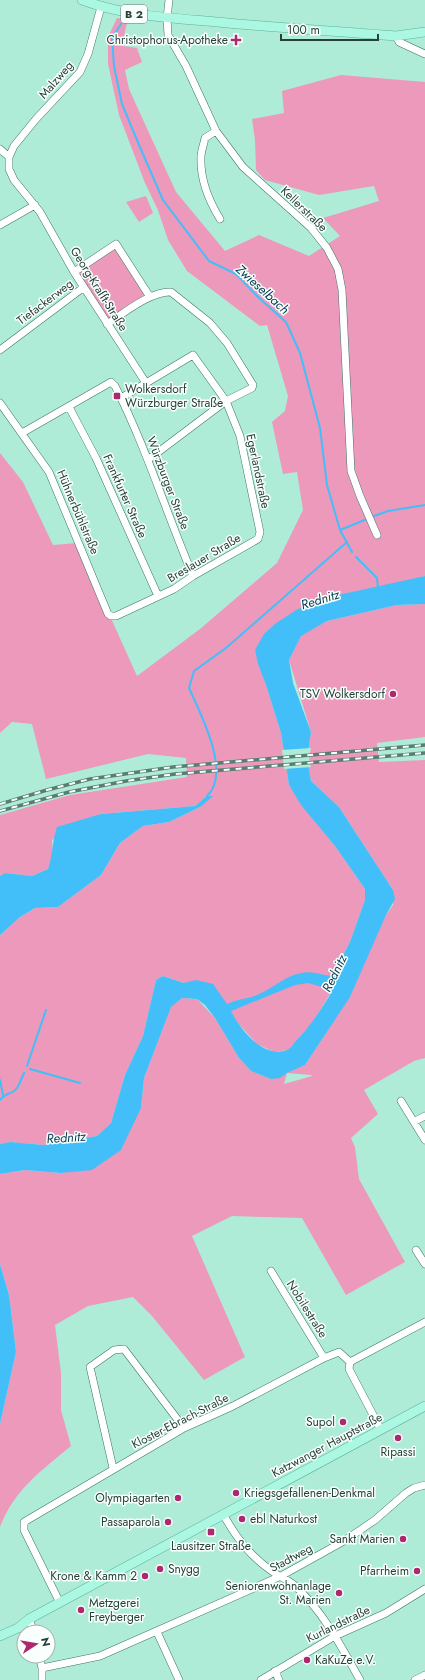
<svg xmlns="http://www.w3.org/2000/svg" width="425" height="1680" font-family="Jost,sans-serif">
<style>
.green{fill:#ec99bc;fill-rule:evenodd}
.water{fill:#42bff9;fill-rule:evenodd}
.pier{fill:#afecd8}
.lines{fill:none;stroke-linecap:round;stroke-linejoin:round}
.stream{stroke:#42bff9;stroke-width:2}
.minor-casing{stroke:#3b7565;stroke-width:8}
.major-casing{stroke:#58b39a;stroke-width:10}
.minor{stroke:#fff;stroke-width:7}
.major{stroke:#abf7e2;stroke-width:9}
.rail-casing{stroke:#587e72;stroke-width:3.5}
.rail{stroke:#f9fffd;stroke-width:2;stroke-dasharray:6;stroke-linecap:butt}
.poi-dot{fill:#ad286f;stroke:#f9fffd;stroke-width:1.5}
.labels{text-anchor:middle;stroke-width:3;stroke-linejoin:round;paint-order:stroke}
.shield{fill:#f9fffd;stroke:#667973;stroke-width:1}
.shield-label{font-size:11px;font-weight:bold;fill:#274038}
.poi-label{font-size:12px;fill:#274038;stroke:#f9fffd;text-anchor:end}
.street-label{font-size:12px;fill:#274038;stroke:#f9fffd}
.water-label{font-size:13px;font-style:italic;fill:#033b52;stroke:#f9fffd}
</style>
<rect width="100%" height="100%" fill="#afecd8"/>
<path class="green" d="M117 18 128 20 125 31 123 46 137 48 142 62 125 70 129 89 176 192 225 251 259 235 309 256 340 236 323 218 379 201 374 186 319 195 265 180 256 170 255 140 252 119 284 113 282 91 341 75 425 82V576L406 581 255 650 281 733 289 785 302 805 335 846 365 889V900L350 942 338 965 330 994 311 1025 288 1050 274 1052 257 1044 236 1021 184 983 163 976 156 980 143 1036 125 1075 111 1123 97 1136 44 1145 10 1142 0 1144V935L20 917 35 908 58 907 101 875 120 843 143 826 169 822 200 807 207 796 195 806 101 814 52 840 53 855 48 869 32 876 5 873 0 876V815L70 795 187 777 186 758 148 754 46 779 32 724 12 722 0 733V453L23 482 53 545 77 543 137 676 200 629 277 563 303 510 297 472 283 474 272 422 285 411 288 396 267 325 260 326 187 271 168 240 158 210 145 183 119 115 108 64V37Z
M146 196 153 213 139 222 126 202Z
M116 247 148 295 107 320 77 272Z
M425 604V737L377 743 379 762 425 760V1058L414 1061 364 1090 378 1114 351 1138 355 1147 359 1179 405 1262 346 1295 302 1218 232 1216 192 1236 245 1357 204 1380 152 1316 133 1297 88 1306 55 1325 61 1373V1410L71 1446C41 1471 14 1490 0 1527V1424L16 1352 9 1295 0 1264V1174L25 1170 60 1173 141 1108 144 1078 171 1006 182 998 197 999 215 1018 239 1058 251 1071 271 1079 305 1065 326 1033 386 915 393 905V890L339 807 311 781 307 758 311 732 289 660 301 635 327 621 397 605ZM287 1073 311 1075 312 1076 284 1084Z"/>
<path class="water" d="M425 576V604L397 605 327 621 301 636 289 660 293 683 311 732 307 758 311 781 339 807 393 890 395 899 386 915 350 997 305 1065 287 1073 280 1078 271 1079 251 1071 239 1058 215 1018 205 1005 197 999 182 998 171 1007 144 1078 141 1108 121 1150 92 1170 60 1173 25 1170 0 1174V1144L10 1142 44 1145 97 1136 111 1123 125 1075 143 1036 156 980 163 976 184 983 196 980 213 984 227 1004C237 999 247 999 257 995 272 989 285 976 301 973 312 970 324 976 335 976L338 965 350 942 365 900V889L335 846 301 805 289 785 281 733 266 685 258 664 255 650 264 634 275 624 296 610 320 599ZM308 983 322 987 330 995C319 1012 310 1027 295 1042 293 1044 290 1049 287 1050 263 1059 240 1029 231 1011L295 985Z
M207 796H213L200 807 169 822 143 826 120 843 101 875 58 907 35 908 20 917 0 935V876L5 873 32 876 48 869C53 855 52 841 57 827L101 814 195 806Z
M0 1264 9 1295 16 1352 0 1424Z"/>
<path class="pier" d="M311 748 309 758 311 767 284 769 282 750Z"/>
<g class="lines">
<path class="stream" d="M123 21 112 38 114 66 122 104 139 145 163 200 209 261 236 274 259 298 286 322 300 353 320 428 327 485 340 530 352 552
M374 516 388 511 425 505
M340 530 367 519
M356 557 377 578 378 589
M207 796C232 773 200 713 189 688L194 671 226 648 347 542
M27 1066 46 1010
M30 1069 80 1083
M0 1080 3 1095
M0 1100C4 1094 8 1095 14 1091 19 1088 21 1079 24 1073"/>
<g class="minor-casing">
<path id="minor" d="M169 0 167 18 168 35 186 66 216 131 243 167 311 228 327 248 338 269 342 290 351 471 360 496 377 535
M101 7 88 54 80 72 36 119 14 146 9 157V169L14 180 40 212 74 272 146 383
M396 36 399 42 425 54
M216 131 205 138C204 144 201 151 201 157 200 179 209 201 220 219
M0 149 9 157
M0 225 35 205
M74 272 116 244 150 297
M107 324C124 313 151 291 171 292L210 323 227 343 253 385 252 388 226 401 149 459
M0 350 84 287
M0 403 49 472 108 614 111 616H116L174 589 193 576 258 539 260 532 240 436 226 401 193 355 121 398
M69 407 96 458 158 596
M22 433 111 382 115 386C146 447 166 512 193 576
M401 1101 425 1140
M415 1121 425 1116
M416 1250 425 1264
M271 1271 324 1358
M350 1362 425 1322
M350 1362 349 1369 381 1430
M113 1468 90 1367 114 1350 124 1349 184 1428
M223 1514C237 1539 250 1556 273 1572 280 1577 287 1579 294 1585 323 1611 341 1646 360 1680
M60 1603 24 1530V1522L184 1428 233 1406 324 1358 339 1352 350 1362
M29 1619 34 1632
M157 1632 179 1680
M39 1656 42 1668V1680
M42 1668 100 1656 281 1576 344 1541 375 1520 406 1493 414 1488 425 1485
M275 1671 279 1680
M261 1680 335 1636 386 1613 425 1589
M415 1680 425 1675"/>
</g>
<g class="major-casing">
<path id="major" d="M82 0C125 16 171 18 217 22 276 28 336 31 396 36L425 32
M0 1636 18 1628 29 1619 425 1406"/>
</g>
<use href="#minor" class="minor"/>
<use href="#major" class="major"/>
<g class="rail-casing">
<path id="rail" d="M0 804 47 790 90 779 173 767 425 745
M0 811 69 792 126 781 175 774 425 753"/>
</g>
<use href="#rail" class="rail"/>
</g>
<g class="poi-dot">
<path d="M234 34h4v4h4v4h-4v4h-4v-4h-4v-4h4z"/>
<rect x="113" y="392" width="8" height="8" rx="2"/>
<circle cx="393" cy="694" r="4"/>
<circle cx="343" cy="1422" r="4"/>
<circle cx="398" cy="1438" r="4"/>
<circle cx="236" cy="1493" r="4"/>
<circle cx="178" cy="1498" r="4"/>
<circle cx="242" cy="1519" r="4"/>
<circle cx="168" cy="1522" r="4"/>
<rect x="207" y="1528" width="8" height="8" rx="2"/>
<circle cx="403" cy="1539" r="4"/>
<circle cx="160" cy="1569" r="4"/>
<circle cx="417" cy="1571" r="4"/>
<circle cx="145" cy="1576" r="4"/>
<circle cx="339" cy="1593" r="4"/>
<circle cx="81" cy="1610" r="4"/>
<circle cx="307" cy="1660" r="4"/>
</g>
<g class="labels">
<rect class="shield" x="121" y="5" width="26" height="18" rx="3"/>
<g class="shield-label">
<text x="134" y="18">B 2</text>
</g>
<g class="poi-label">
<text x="228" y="44">Christophorus-Apotheke</text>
<text x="125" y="393" text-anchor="start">Wolkersdorf<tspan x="125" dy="14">Würzburger Straße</tspan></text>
<text x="385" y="698">TSV Wolkersdorf</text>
<text x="335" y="1426">Supol</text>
<text x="398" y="1456" text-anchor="middle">Ripassi</text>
<text x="244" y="1497" text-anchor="start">Kriegsgefallenen-Denkmal</text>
<text x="170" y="1502">Olympiagarten</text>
<text x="250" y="1523" text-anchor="start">ebl Naturkost</text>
<text x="160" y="1526">Passaparola</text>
<text x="395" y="1543">Sankt Marien</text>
<text x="211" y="1550" text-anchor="middle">Lausitzer Straße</text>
<text x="168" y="1573" text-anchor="start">Snygg</text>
<text x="409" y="1575">Pfarrheim</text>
<text x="137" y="1580">Krone &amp; Kamm 2</text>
<text x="331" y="1590">Seniorenwohnanlage<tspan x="331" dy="14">St. Marien</tspan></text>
<text x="89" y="1607" text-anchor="start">Metzgerei<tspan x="89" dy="14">Freyberger</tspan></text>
<text x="315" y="1664" text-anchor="start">KaKuZe e.V.</text>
</g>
<g class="street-label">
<text transform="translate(56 80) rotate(-49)" y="4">Malzweg</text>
<text transform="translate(304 209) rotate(44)" y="4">Kellerstraße</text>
<text transform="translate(99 289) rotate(58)" y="4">Georg-Krafft-Straße</text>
<text transform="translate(45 302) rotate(-37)" y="4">Tiefackerweg</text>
<text transform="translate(258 471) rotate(78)" y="4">Egerlandstraße</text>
<text transform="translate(168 483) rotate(69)" y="4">Würzburger Straße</text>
<text transform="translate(125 496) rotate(66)" y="4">Frankfurter Straße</text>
<text transform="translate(78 512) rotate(67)" y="4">Hühnerbühlstraße</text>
<text transform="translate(204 558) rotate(-31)" y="4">Breslauer Straße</text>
<text transform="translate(307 1309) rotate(58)" y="4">Nobilestraße</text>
<text transform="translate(180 1421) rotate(-27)" y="4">Kloster-Ebrach-Straße</text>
<text transform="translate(327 1445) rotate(-28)" y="4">Katzwanger Hauptstraße</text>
<text transform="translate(291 1558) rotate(-28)" y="4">Stadtweg</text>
<text transform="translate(338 1624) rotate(-26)" y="4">Kurlandstraße</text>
</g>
<g class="water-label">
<text transform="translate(263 289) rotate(42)" y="5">Zwieselbach</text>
<text transform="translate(320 599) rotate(-17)" y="5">Rednitz</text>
<text transform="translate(334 973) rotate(-64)" y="5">Rednitz</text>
<text transform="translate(66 1137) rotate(-4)" y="5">Rednitz</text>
</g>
</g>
<g transform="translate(36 1644) rotate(78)"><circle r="19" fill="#f9fffd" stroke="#a5b3ae"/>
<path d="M0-3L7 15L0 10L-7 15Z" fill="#ad286f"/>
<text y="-6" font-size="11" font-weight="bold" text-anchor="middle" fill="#274038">N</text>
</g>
<path d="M281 34v6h97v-6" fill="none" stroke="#274038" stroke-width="2"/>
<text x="287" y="34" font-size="12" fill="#274038" stroke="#f9fffd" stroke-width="3" paint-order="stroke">100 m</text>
</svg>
